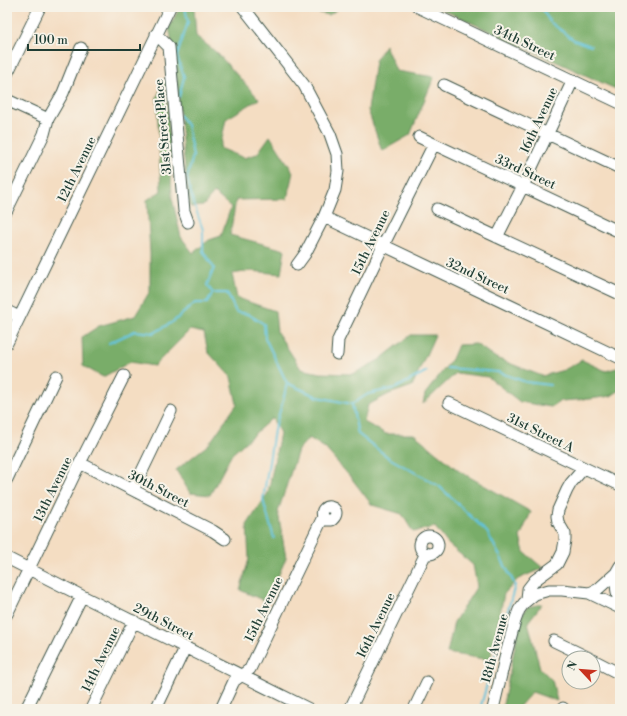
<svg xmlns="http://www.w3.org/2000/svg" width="627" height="716" font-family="'Libre Bodoni',serif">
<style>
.forest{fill:#79ad69;stroke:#4c754e}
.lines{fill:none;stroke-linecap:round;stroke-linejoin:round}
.stream{stroke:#60c4de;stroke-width:2}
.minor-casing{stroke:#3f5549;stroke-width:13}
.minor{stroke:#fff;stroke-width:11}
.labels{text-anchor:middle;stroke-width:4;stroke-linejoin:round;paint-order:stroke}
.street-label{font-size:13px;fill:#1f3d34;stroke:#f7f3e8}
</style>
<rect width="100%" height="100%" fill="#f7f3e8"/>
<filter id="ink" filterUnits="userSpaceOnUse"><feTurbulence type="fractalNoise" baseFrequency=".025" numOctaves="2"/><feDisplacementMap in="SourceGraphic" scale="8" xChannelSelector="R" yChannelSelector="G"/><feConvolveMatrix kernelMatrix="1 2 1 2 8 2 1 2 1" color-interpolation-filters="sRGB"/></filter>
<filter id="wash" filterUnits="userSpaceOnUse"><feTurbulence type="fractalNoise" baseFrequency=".012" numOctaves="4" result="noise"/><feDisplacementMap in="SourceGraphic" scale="16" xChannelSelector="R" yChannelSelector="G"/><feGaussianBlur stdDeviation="0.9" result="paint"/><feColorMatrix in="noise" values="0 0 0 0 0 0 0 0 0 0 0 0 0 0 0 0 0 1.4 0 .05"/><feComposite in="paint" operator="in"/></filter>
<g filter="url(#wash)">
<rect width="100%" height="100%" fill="#f4ddc2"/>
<path class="forest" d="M180 7H194L196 36 217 53 259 99 226 119 220 148 244 158 257 154 270 136 293 172 287 199 236 200 230 235 285 250 281 274 251 271 232 274 237 298 275 311 277 332 301 369 320 373 353 374 379 360 411 335H435L412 386 389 394 368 405 364 422 386 434H414L459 471 531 512 520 537 524 552 543 568 518 579 504 594 490 660 447 653 454 622 477 586 473 565 448 544 435 527 413 532 402 514 372 505 352 479 325 448 309 438 298 450 278 512 286 558 267 602 240 590 249 559 247 525 268 493 280 433 272 418 232 454 210 495 190 493 176 470 209 444 237 404 231 377 208 352 204 333 190 330 154 366 130 362 103 377 83 366 82 337 99 326 135 316 150 291V253L147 200 161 191 157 97 165 79 170 143 172 198 181 237 193 253 209 240 221 236 231 207 214 193 203 206 190 207 183 151 174 52 169 28Z
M309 7H340L329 15 311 11Z
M437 7H620V91Z
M385 45 396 71 434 77 410 135 382 151 368 110 375 61Z
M476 344 496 358 542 376 564 370 582 360 606 371 620 367V390L611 396 590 399 561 401 551 407 520 402 488 377 456 373 423 404 425 394 452 359 458 345Z
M542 604 528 622 540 668 552 680 557 701 532 692 517 709H502L521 617 527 607Z"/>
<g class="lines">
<path class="stream" d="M541 7 550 22 574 40 591 46
M179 97 184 77 177 56 188 22 185 7
M180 115V116L187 125 193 156 187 178 193 201 203 230V251L214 268 207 285 213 293H227L236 312 248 314 264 324 265 338 287 383 318 397 352 404 358 434 389 458 439 486 487 532 501 558 515 585 480 709
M109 343 135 331 154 333 174 321 195 303H207L213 293
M447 368 498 372 526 382 550 385
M352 404 368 394 396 388 427 371
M274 538 263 500 274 430 283 401 287 383"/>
</g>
</g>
<g filter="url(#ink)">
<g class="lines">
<g class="minor-casing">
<path id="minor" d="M243 7 304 85 330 134 337 154 338 171 335 190 324 217 305 254 297 265
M418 7 620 103
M156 34 169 47 184 211 188 222
M7 74 40 7
M444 85 620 168
M7 100 48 119
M419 137 620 232
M437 209 620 294
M7 210 44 134 48 119 63 93 81 48
M324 217 620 358
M497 237 523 186 573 80
M7 311 19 317
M7 343 170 7
M337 354 338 340 383 246 434 144
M449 403 620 485
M80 463 213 531 225 539
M7 479 56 376
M133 490 171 411
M420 545a9 9 0 1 1 18 0a9 9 0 1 1-18 0Z
M7 558 82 596 309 709
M616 573C616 584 616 594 620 604
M589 593 620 608
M527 600 528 589 535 580 557 564 563 552 565 540V534L558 522 557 516 558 510 567 490 571 483 584 468
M7 614 80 463 124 376
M554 641 589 658
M593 660 620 674
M563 708 564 709
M26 709 82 596
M91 709 134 621
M156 709 185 648
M221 709 234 681 250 669 323 517C318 500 346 507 332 520H326L323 517
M350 709 426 553
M414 709 427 682
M493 709 506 654 515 621 519 610 524 603 535 594 549 590H562L589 593 597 590 616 573 620 566"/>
</g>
<use href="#minor" class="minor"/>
</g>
</g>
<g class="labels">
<g class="street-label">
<text transform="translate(525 42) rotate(25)" y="5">34th Street</text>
<text transform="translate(538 120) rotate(-65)" y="5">16th Avenue</text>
<text transform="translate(162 127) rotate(-95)" y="5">31st Street Place</text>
<text transform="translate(76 169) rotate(-64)" y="5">12th Avenue</text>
<text transform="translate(526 171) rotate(25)" y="5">33rd Street</text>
<text transform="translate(370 242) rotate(-64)" y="5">15th Avenue</text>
<text transform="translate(478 275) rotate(25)" y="5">32nd Street</text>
<text transform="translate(541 432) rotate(26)" y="5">31st Street A</text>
<text transform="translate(159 488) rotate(27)" y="5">30th Street</text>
<text transform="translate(52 489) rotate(-64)" y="5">13th Avenue</text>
<text transform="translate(263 609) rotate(-64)" y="5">15th Avenue</text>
<text transform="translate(164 621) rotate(27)" y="5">29th Street</text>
<text transform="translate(375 625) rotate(-64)" y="5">16th Avenue</text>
<text transform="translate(494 648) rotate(-75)" y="5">18th Avenue</text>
<text transform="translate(100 659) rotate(-64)" y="5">14th Avenue</text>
</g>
</g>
<rect width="627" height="716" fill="none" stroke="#f7f3e8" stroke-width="24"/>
<g transform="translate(581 670) rotate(296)"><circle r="19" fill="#f7f3e8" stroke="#a1aaa0"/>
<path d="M0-3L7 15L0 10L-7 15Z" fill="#c8321e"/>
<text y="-6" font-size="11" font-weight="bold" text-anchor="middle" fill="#1f3d34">N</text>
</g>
<path d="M28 44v6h112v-6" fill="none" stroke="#1f3d34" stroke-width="2"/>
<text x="34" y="44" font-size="12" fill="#1f3d34" stroke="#f7f3e8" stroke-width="3" paint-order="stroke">100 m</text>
</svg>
